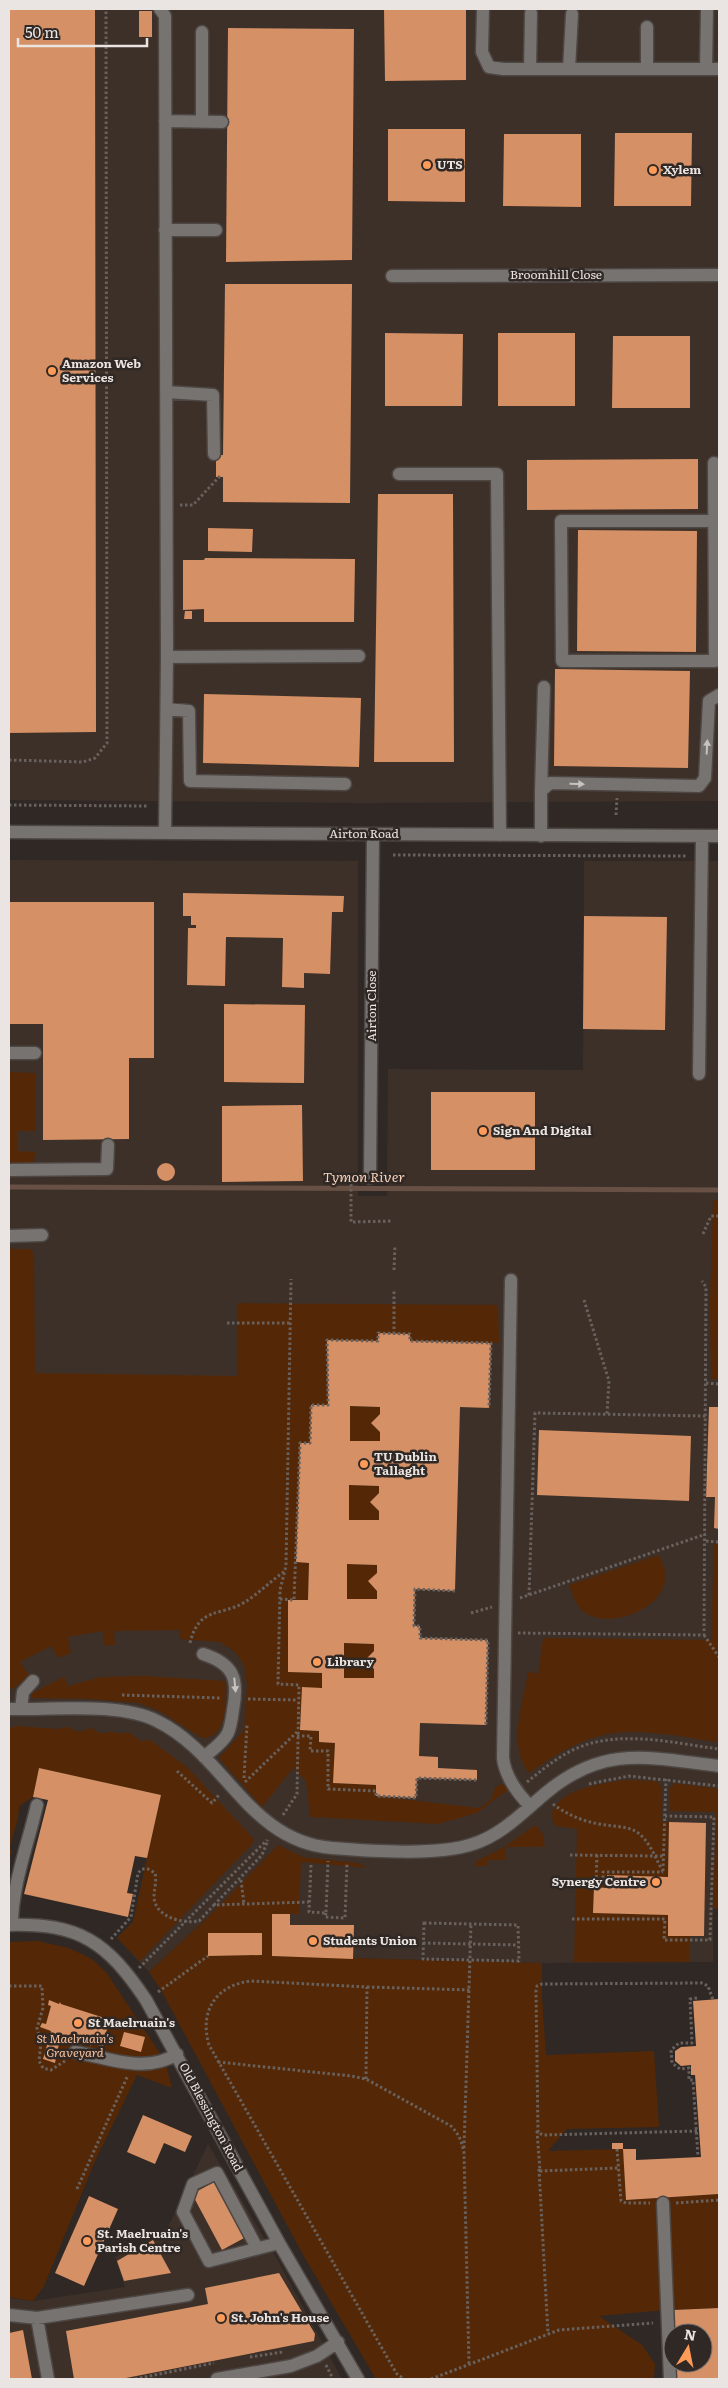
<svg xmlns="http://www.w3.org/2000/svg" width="728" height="2388" font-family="Literata,serif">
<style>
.built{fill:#3d3029}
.green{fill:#542806}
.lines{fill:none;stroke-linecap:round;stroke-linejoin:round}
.stream{stroke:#685144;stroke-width:5}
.building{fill:#d59065;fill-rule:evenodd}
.minor-casing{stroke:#4d4642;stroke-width:15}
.path{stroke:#68615e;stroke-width:3;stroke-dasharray:2.5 2.5;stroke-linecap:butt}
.minor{stroke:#767371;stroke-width:12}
.oneway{fill:#c7c3c0}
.poi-dot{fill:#fe9b59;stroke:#2f2824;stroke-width:2}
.labels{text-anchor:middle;stroke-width:5;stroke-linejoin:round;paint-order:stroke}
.poi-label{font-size:12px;font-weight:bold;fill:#eae5e2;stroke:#2f2824;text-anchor:start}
.street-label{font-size:12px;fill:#eae5e2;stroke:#2f2824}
.park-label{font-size:12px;font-style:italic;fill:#f9c09e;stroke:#2f2824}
.water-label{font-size:14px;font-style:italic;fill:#f8d1bb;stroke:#2f2824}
</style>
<rect width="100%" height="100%" fill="#2f2824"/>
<path class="built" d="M9 9H719V801L363 803 9 800Z
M9 860 358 861V1196H387L388 1069 583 1070 584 861H719V1908L713 1909V1962L542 1963 272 1956V1914L209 1916 149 1972 117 1938 133 1922 167 1766 23 1728 9 1791Z
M208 2144 277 2259 342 2379H9V2298L33 2301 125 2287 115 2257 168 2227Z"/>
<path class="green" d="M9 1072 36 1073 35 1131H17V1151L35 1152 34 1164H9Z
M713 1200H719V1379H711L710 1302Z
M9 1249H30L34 1254 35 1373 237 1376V1303L498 1305 499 1343 410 1341 378 1334V1341L327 1340 328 1405H311L310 1443 300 1444 296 1562 309 1563 308 1600H288V1672L322 1673V1688H302L300 1730 319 1731V1742L335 1743 333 1783 376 1785V1796L479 1808C482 1806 488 1803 490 1800 495 1794 492 1786 502 1784L509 1789 477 1813 438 1824 310 1817 306 1781 293 1768 262 1807 219 1758 244 1730 247 1685 244 1665 235 1652 220 1642 179 1639V1630L114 1631 115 1645H104L103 1631 68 1637 71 1653 58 1658 51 1646 20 1662 29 1675 13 1689 9 1688Z
M350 1406 380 1407V1414L371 1423 380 1432V1441H350Z
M349 1485 379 1486V1493L370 1502 379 1511V1520H349Z
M714 1544H719V1742C683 1738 635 1726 600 1736 574 1742 551 1758 529 1773 507 1746 523 1703 528 1672L538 1674 543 1638 711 1640Z
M658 1555C690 1600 612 1634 584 1612 576 1606 572 1594 569 1585Z
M347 1564 377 1565V1573L369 1581 377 1591V1599H347Z
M344 1643 374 1644V1651L366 1660 374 1669V1678H344Z
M143 1676 226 1681C226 1699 228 1739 202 1738L159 1711 139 1703 89 1699 31 1698 32 1693 64 1677 68 1686 100 1677Z
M19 1726 56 1729 67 1727 79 1732 91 1728 102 1734C112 1729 119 1736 128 1732L141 1741 150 1740 187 1767 254 1839 253 1843 140 1961 117 1938 133 1922 161 1795 39 1768 33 1797 19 1806C19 1821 13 1833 10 1848L12 1851 9 1859V1728Z
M622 1780 656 1781 662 1787V1822H669L668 1877 607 1876V1888H594L593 1913 668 1915V1936H690L689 1962H574L577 1829 556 1826 551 1817C557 1788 599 1785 622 1780Z
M675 1783 719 1789V1908L713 1909 716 1812 670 1811V1788Z
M535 1825 543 1834 545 1847H506V1860H488L487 1866H475V1862L506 1846Z
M278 1845 303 1857 357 1863 368 1868 301 1862 299 1914H272V1956L542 1963V1997L546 2055 654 2051 659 2127 567 2129 548 2151 623 2149 627 2200 719 2194V2308L666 2310 599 2316 642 2345 655 2364 654 2379H376L302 2253 161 1990 149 1972 209 1916Z
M38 1941 69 1948 92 1959 106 1972 165 2061 172 2088 137 2075 95 2161 44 2286 33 2301 9 2297V1942Z"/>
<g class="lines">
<path class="stream" d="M9 1187 719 1190"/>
</g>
<path class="building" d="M9 9H95L96 732 9 733Z
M384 9H466V80L385 81Z
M139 11H152V37H139Z
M228 28 354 29 352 260 226 262Z
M388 129H465V202L388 201Z
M615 133H692L691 206H614Z
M504 134H581V207L503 206Z
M225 284H352L350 503 223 502V477H216V455H223Z
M385 333 463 334 462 406H385Z
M498 333H575V406H498Z
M613 336H690V408H612Z
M698 459V509L527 510V460Z
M378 494H453L454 762H374Z
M208 528 253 529 252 552 208 551Z
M578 530 697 531 696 652 577 651Z
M205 558 355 559 354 622H204V609L183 610V560H204Z
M185 611H192V619H184Z
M555 669 690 671 688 768 554 766Z
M204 694 361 698 359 767 203 763Z
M183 893 344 896 343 912H332L330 974 304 973V988L282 987 283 938 226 937 225 986 187 985 188 928H196V925H191V916H183Z
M9 902H154V1058H129V1139L43 1140V1024H9Z
M584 916 667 917 665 1030 583 1029Z
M224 1004 305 1005 304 1083 224 1082Z
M431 1092H535V1170H431Z
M302 1105 303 1181 222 1182V1106Z
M157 1172a9 9 0 1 1 18 0a9 9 0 1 1-18 0Z
M378 1333 410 1334V1341L491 1343 489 1408 460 1407 455 1591 415 1589 414 1626H420V1638L488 1640 486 1725 420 1723 419 1756 438 1757V1768L477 1770V1780L417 1778 416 1798 376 1796V1785L333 1783 335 1743 319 1742V1731L300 1730 302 1687 322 1688V1673L288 1672V1600H308L309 1563 296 1562 300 1443H310L311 1405H328L327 1340 378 1341ZM350 1406 380 1407V1414L371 1423 380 1432V1441H350ZM349 1485 379 1486V1493L370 1502 379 1511V1520H349ZM347 1564 377 1565V1573L368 1581 377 1591V1599H347ZM344 1643 374 1644V1651L365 1660 374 1669V1678H344Z
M709 1407H719V1529L714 1528 715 1497H706Z
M539 1430 691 1436 689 1501 537 1495Z
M39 1768 161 1795 147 1858 135 1856 127 1893 133 1894 128 1917 24 1894 48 1800 33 1797Z
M669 1822 706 1823 704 1936H668V1915L593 1913 594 1887 607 1888V1875L668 1877Z
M272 1914H290V1925H354L353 1959 272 1956Z
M208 1933H262V1955L208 1956Z
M719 1999V2194L626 2200 623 2149H636V2160L701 2157 695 2075H691V2065L681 2066 675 2061V2051L681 2047 696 2046 693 2001Z
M49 2000 59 2004 60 2002 61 2004 111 2020 102 2042H104L103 2047 92 2043 90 2047 91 2042 74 2040V2038L66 2037 61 2034 55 2063 43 2059 51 2031 40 2027 42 2023 46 2024 51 2006 48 2005Z
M124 2032 145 2037 141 2052 120 2046Z
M143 2115 192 2136 185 2152 164 2143 155 2164 127 2152Z
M612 2143H623V2149H612Z
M216 2181 246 2237 222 2250 192 2194Z
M89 2196 118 2209 84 2286 55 2273Z
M153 2240 171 2273 124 2281 117 2261Z
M279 2273 315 2334 314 2341 121 2379H74L66 2331 208 2304 205 2288Z
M719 2308V2379H677L676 2363H703V2333H674L673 2310Z
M23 2330 32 2379H9V2333Z"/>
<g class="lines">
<g class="minor-casing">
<path id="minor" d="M160 9 165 16 167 657 165 833
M483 9 482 52 489 67 503 69H719
M530 69 531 13
M569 69 572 14
M647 69V27
M706 69 707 9
M165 121 222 122
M202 122V32
M165 230H216
M392 276 719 275
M166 392 213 395 214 454
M714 463 715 661H562L561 521H715
M399 474H497L500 835
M167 657 359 656
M167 709 189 711 190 781 345 784
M541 791 544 687
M9 832 719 836
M541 836V791L550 783 699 786 705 778 709 701 719 695
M9 1053H35
M699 1074 702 836
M9 1170 107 1169 108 1145
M370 1178 373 834
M9 1236 42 1235
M511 1280 503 1758C505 1776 518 1794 530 1806
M203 1654C234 1664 239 1679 233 1710 232 1717 231 1726 228 1733 223 1743 212 1750 204 1757
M9 1709C51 1710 120 1702 157 1721 225 1754 248 1841 332 1848 370 1851 438 1856 473 1844 502 1835 524 1811 547 1792 605 1744 651 1758 719 1766
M21 1709 23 1692 33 1681
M9 1925C80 1923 107 1942 146 2000L279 2243 358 2379
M12 1925C12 1885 28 1844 37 1805
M75 2052C108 2058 146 2074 177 2054
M663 2203 670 2379
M257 2248 217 2173 193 2184 183 2212 209 2261 279 2243
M9 2315 37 2318 188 2295
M37 2318 48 2379
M217 2379 291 2366 317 2356 338 2342"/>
</g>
<path class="path" d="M180 505H193L220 476
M9 760 83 762 95 758 107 743 106 9
M9 805 148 806
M616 815 617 798
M393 855 687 856
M357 1180H351V1222L391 1221
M703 1234 711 1216H719
M394 1270 395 1245
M584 1300 609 1381 607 1414
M227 1323H290
M394 1334V1290
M706 1383 719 1384
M706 1541 719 1542
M455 1591 415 1589 414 1626H420V1638L488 1640 486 1725
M529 1595 535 1413 706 1416
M520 1598 706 1534
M280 1599 294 1600 300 1443H310L311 1405H328L327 1340 378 1341V1333L410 1334V1341L491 1343 489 1408
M471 1613 492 1607
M518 1633 704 1635 706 1287 702 1281
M704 1635 719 1657
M190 1643C199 1606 220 1617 245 1602 258 1594 272 1580 285 1571
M122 1695 221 1698
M248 1699 298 1700
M297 1736H311L310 1751H328V1789L376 1791V1796L416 1798 417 1778 477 1780
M177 1771 212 1803 219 1795
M244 1778 247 1725
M245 1782 297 1732
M527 1782C541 1771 555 1759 571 1751 616 1728 672 1743 719 1749
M589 1784 629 1776 719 1786
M553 1804C566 1814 582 1821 599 1824 630 1829 639 1824 655 1856H663
M283 1815 297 1794 299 1685 278 1684 280 1590 286 1566 291 1279
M570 1855 655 1856 663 1872
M597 1855 596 1883H603V1872H663
M311 1865 309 1912 326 1913 328 1861
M663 1871 666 1779
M241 1880 244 1904
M214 1905 262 1855 268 1840
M326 1913 325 1917 345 1918 347 1863
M572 1919H665L664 1940H710L714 1817 665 1816
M424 1923 518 1925 519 1961 423 1959Z
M111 1939 131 1917 138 1873 142 1869H148L155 1873C157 1881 154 1889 154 1897 155 1917 182 1924 199 1921L214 1905 309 1902
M423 1943 518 1945
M139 1968 267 1840
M9 1986H42L43 2008 37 2028 41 2043 39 2061 43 2068 51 2070 65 2061
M367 1987 471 1990
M158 1992 208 1956
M697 1998 690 1999 692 2043H679L671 2050 672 2063 680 2069 689 2068V2080H693L698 2157
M218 2062 351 2076 366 2079 451 2126C459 2134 462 2142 464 2153L469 2364
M366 2079 367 1987 251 1981C216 1985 199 2011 209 2045L391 2364 397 2374 404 2379
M537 2131 540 2171 618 2168
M697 2131 544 2135 538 2133 536 1990 537 1986 542 1984 702 1983 708 1986 713 2000
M464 2148 471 1924
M617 2149 621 2201 626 2203H650
M539 2169 548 2334
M77 2189 128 2075
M676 2203 719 2200
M250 2357 283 2352
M326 2365 333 2379
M135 2379 214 2363
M431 2379 559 2330 653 2323"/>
<use href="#minor" class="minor"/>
</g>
<defs><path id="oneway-solid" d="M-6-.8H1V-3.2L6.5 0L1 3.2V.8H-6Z" transform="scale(1.25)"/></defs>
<g class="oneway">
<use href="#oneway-solid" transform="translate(707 747) rotate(-87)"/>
<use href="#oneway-solid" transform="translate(577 784) rotate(1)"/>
<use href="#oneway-solid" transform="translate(235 1685) rotate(84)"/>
</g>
<g class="poi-dot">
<circle cx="427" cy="165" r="5"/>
<circle cx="653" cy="170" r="5"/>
<circle cx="52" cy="371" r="5"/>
<circle cx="483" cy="1131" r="5"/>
<circle cx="364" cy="1464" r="5"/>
<circle cx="317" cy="1662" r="5"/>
<circle cx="656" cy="1882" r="5"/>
<circle cx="313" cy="1941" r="5"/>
<circle cx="78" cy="2023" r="5"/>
<circle cx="87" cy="2241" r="5"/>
<circle cx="221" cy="2318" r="5"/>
</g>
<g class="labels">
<g class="poi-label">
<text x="437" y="169">UTS</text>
<text x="663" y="174">Xylem</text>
<text x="62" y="368">Amazon Web<tspan x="62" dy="14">Services</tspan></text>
<text x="493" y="1135">Sign And Digital</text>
<text x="374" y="1461">TU Dublin<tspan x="374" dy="14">Tallaght</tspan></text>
<text x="327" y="1666">Library</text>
<text x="646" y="1886" text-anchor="end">Synergy Centre</text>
<text x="323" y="1945">Students Union</text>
<text x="88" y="2027">St Maelruain's</text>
<text x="97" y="2238">St. Maelruain's<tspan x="97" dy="14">Parish Centre</tspan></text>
<text x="231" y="2322">St. John's House</text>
</g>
<g class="street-label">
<text x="556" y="279">Broomhill Close</text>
<text x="364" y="838">Airton Road</text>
<text transform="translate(372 1006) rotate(-90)" y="4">Airton Close</text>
<text transform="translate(211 2117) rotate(62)" y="4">Old Blessington Road</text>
</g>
<g class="park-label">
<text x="75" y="2043">St Maelruain's<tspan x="75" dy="14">Graveyard</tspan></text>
</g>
<g class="water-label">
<text x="364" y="1182">Tymon River</text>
</g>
</g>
<rect width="728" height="2388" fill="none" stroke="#eae5e2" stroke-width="20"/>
<g transform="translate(688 2348) rotate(10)"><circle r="24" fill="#2f2824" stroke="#7a7470"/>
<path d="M0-4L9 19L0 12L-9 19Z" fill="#fe9b59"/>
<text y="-8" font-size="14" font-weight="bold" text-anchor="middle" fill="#eae5e2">N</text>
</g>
<path d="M18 38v8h129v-8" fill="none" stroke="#eae5e2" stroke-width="2.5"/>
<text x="25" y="38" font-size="15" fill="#eae5e2" stroke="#2f2824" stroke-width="4" paint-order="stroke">50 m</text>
</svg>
